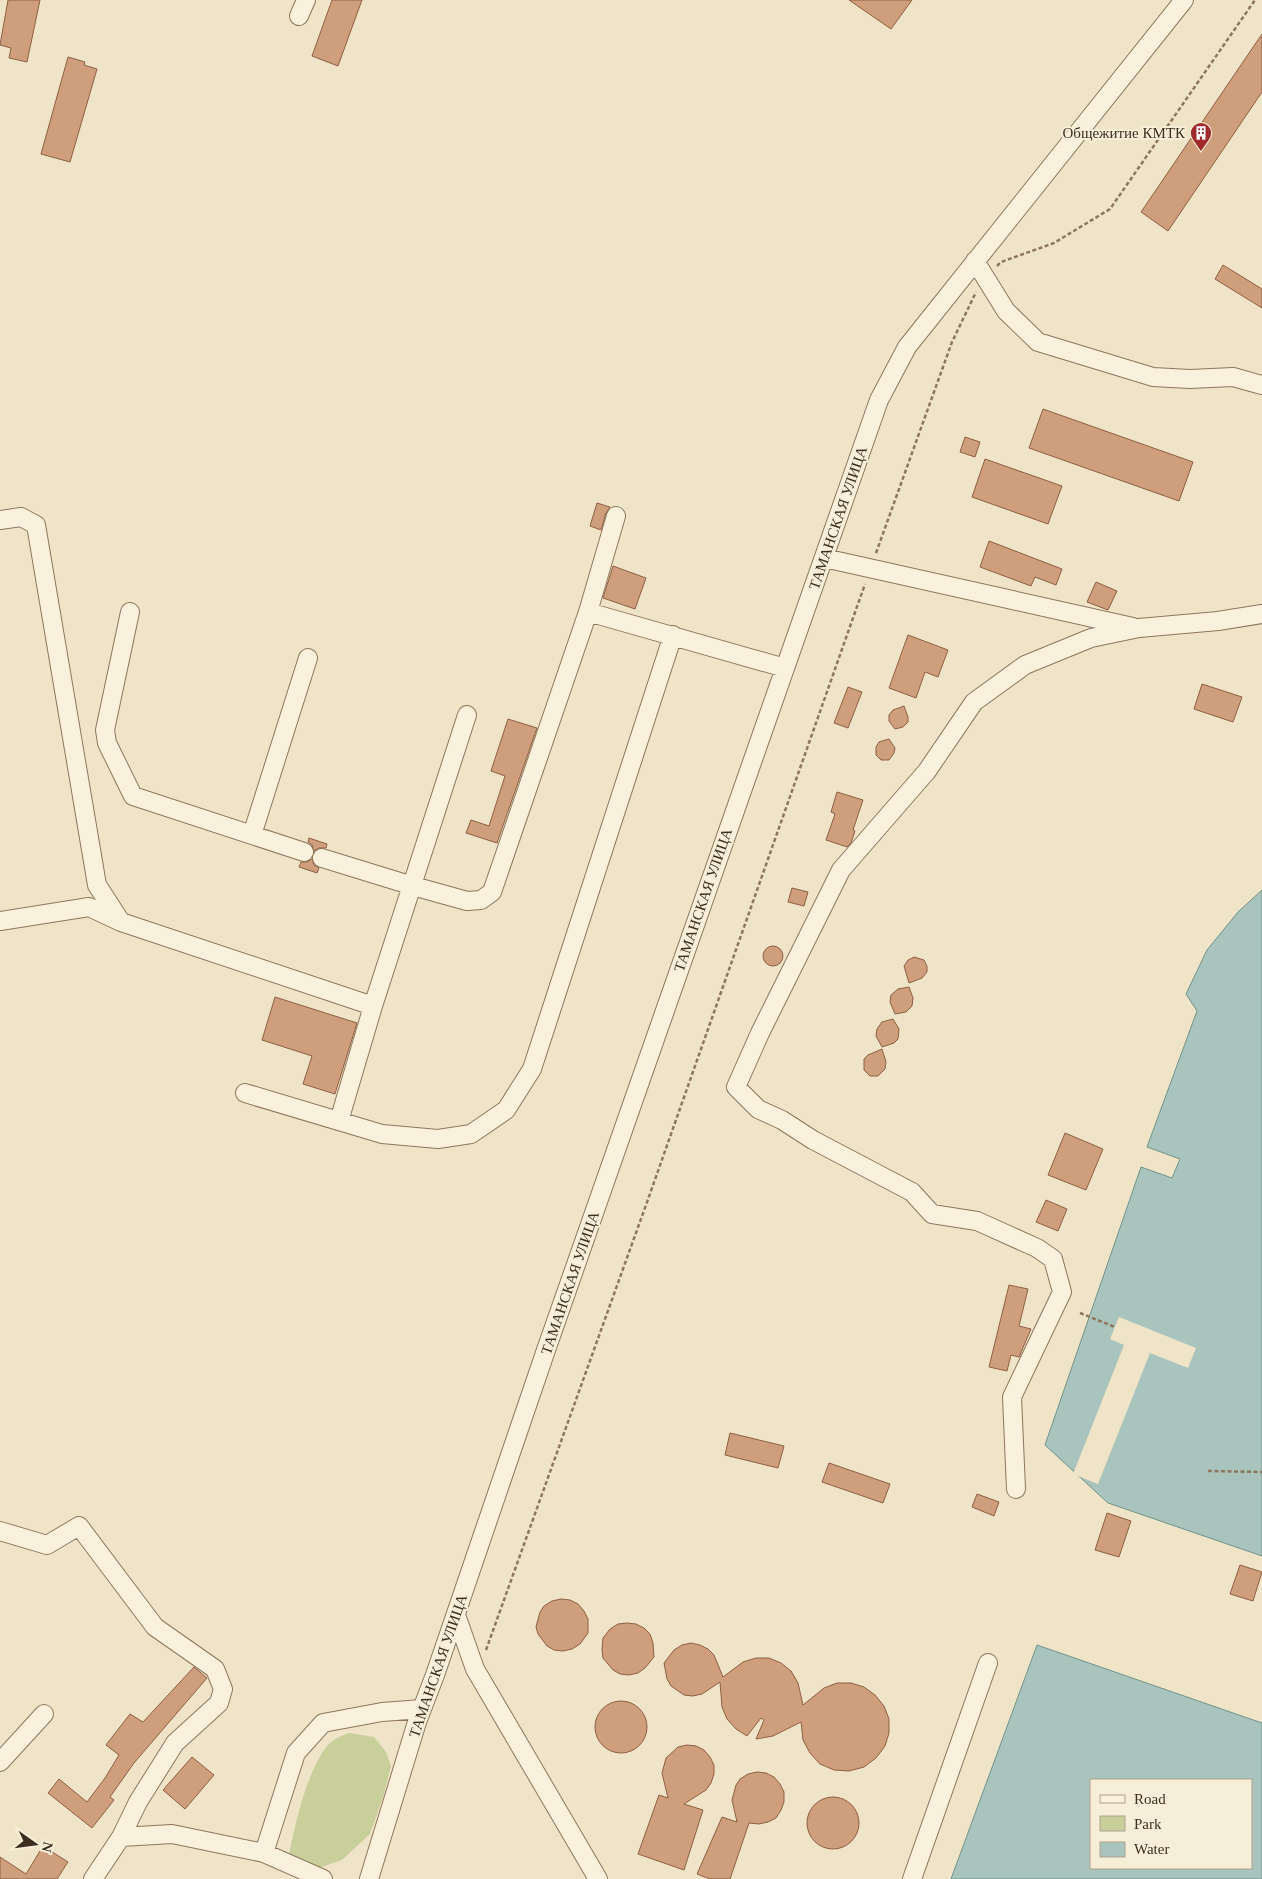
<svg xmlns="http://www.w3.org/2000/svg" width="1262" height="1879" font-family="'Times New Roman',serif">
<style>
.green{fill:#c9cf9b}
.water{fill:#a9c4bc;stroke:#6f938a;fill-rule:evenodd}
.pier{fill:#f0e4c8}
.building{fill:#cf9f7d;stroke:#8d5f41}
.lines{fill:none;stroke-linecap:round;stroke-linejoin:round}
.minor-casing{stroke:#8d765c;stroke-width:20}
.path{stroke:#8d765c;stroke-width:2.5;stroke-dasharray:4 2.5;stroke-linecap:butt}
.minor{stroke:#faf1dc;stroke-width:18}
.labels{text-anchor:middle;stroke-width:4;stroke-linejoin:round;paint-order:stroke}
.poi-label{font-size:15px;fill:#3d2e20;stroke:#f7eed8;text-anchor:end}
.street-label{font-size:15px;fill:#3d2e20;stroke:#f7eed8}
</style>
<rect width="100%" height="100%" fill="#f0e4c8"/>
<path class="green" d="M349 1733 374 1737 386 1752 391 1766 384 1794 370 1834 342 1860 313 1870 289 1854C296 1821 306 1775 326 1747 332 1740 340 1736 349 1733Z"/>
<path class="water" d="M1262 890V1556L1108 1503 1045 1445 1141 1167 1172 1178 1180 1159 1147 1147 1197 1011 1186 994 1207 950 1238 912Z
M1037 1645 1262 1723V1879H951ZM1091 1780H1251V1868H1091Z"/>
<path class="pier" d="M1119 1317 1196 1348 1188 1368 1150 1353 1098 1484 1073 1474 1124 1345 1110 1339Z"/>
<path class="building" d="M8 0H40L27 62 9 58 11 48 0 45Z
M332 0H362L338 66 312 56Z
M849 0H912L891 29Z
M1262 34V92L1168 231 1141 212Z
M68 57 85 62 84 65 97 69 70 162 41 154Z
M1223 265 1262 289V308L1215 279Z
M1043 409 1193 462 1179 501 1029 448Z
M965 437 980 442 975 457 960 452Z
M985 459 1062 486 1048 524 972 497Z
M597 503 610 507 606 513 601 530 590 526Z
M989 541 1062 569 1056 585 1035 577 1031 586 980 567Z
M613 566 646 578 635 609 603 598Z
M1096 582 1117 591 1108 610 1087 602Z
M908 635 948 650 938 677 925 672 916 698 889 688Z
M1202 684 1242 697 1233 722 1194 709Z
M848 687 862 692 848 728 834 723Z
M904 706 908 717V722L903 727 895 729 889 721V715L893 710Z
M508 719 537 728 497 843 466 833 471 820 489 826 505 776 491 771Z
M889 739 895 748 894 753 889 760H881L876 755V747L879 742Z
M837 792 863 800 853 830 855 831 851 843 847 847 826 840 835 814 831 812Z
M309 838 327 844 326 848H319L314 851 312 845 308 842Z
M312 859 314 865 319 868 317 873 299 867 301 862H307Z
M792 888 808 892 804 906 788 902Z
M763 956a10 10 0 1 1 20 0a10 10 0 1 1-20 0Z
M914 957 924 960 927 966V972L922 978 909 983 904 966 908 960Z
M909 987 913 998 912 1006 906 1012 895 1014 890 1002 891 995 898 989Z
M275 997 357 1023 335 1094 303 1084 312 1056 262 1040Z
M893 1019 899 1029 898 1039 894 1043 882 1047 876 1036 877 1029 882 1022Z
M882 1049 886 1062 885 1069 878 1076H870L864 1070V1059L868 1055Z
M1065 1133 1103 1149 1086 1190 1048 1175Z
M1046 1200 1067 1209 1058 1231 1036 1222Z
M1009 1285 1028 1289 1019 1326 1031 1329 1019 1357 1011 1355 1007 1371 989 1367Z
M730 1433 784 1446 778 1468 725 1455Z
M829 1463 890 1484 883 1503 822 1482Z
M977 1494 999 1502 994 1516 972 1507Z
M1107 1513 1131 1521 1119 1557 1095 1550Z
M1240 1565 1262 1572 1253 1601 1230 1594Z
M561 1599 570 1600 578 1604 584 1611 588 1619V1633L580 1644 572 1649 563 1651 554 1650 547 1646 538 1634 536 1627 540 1612 544 1606 552 1601Z
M627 1623 636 1624 644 1628 650 1634 653 1643 654 1657 645 1668 638 1673 629 1675 620 1674 613 1670 603 1658 602 1650 603 1638 610 1629 618 1624Z
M691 1643 700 1645 708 1649 714 1655 723 1677 743 1662 756 1658H769L781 1663 791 1671 798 1683 803 1705 824 1688 837 1683H851L864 1687 875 1695 884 1706 889 1719V1733L885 1746 876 1758 864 1767 849 1771 834 1770 820 1764 810 1753 803 1740 801 1722 773 1736 756 1739 764 1720 761 1718 747 1736 736 1729 727 1719 722 1707 720 1682 702 1694 693 1696 684 1695 671 1686 667 1679 664 1663 674 1650 682 1645Z
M194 1667 207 1678 134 1763 110 1797 114 1800 92 1828 48 1793 59 1779 87 1802 105 1778 119 1755 106 1745 130 1714 143 1722Z
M595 1727a26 26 0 1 1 52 0a26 26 0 1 1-52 0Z
M687 1745 696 1746 704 1750 710 1757 714 1765V1774L711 1783 706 1790 684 1804 703 1810 684 1870 638 1854 659 1795 668 1798 662 1773 666 1758 678 1747Z
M192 1757 214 1775 185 1809 163 1790Z
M757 1772 766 1773 774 1777 780 1784 784 1792V1802L781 1810 776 1818 768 1822 759 1824 749 1823 730 1879H710L697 1874 722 1817 737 1822 732 1800 736 1785 740 1779 748 1774Z
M807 1823a26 26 0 1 1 52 0a26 26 0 1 1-52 0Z
M43 1846 68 1862 57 1879H0V1857L26 1874Z"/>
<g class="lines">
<g class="minor-casing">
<path id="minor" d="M299 16 306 0
M975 261 1006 311 1038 342 1153 377 1190 379 1233 377 1262 385
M0 520 21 517 36 525 97 885 121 922
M824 558 1133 627
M130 612 105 730 107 743 133 796 304 852
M588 612 616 516
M252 835 308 658
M322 858 413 886 467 901 481 900 492 892 588 612 785 668
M0 921 89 907 121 922 373 1006
M245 1093 382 1134 438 1139 471 1134 506 1110 532 1069 673 635
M339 1121 373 1006 467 715
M1016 1489 1012 1397 1062 1292 1053 1259 1037 1248 977 1221 932 1214 912 1192 813 1140 782 1120 758 1109 736 1087 760 1033 841 870 927 771 974 702 1025 665 1091 638 1139 628 1218 621 1262 614
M0 1531 47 1545 79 1526 155 1627 215 1669 223 1689 219 1703 175 1743 138 1802 121 1837
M456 1615 475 1669 598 1879
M0 1762 44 1714
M264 1853 296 1753 323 1723 382 1712 422 1709
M93 1879 121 1837 172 1834 264 1853 323 1879
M369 1879 417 1722 435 1675 546 1350 879 400 907 347 1184 0
M912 1879 988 1663"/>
</g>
<path class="path" d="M997 266 1001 262 1054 243 1110 209 1255 0
M876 553 952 342 976 292
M1080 1313 1115 1327
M1208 1471 1262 1472
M486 1650 646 1205 865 584"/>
<use href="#minor" class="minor"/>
</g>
<defs>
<g id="building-pin" transform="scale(1.125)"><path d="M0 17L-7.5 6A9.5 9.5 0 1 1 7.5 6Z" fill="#9e2a2b" stroke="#f7eed8"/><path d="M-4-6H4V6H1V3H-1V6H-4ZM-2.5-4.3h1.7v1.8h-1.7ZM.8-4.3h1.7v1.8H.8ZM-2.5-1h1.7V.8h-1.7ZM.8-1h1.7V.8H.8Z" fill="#fff"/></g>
</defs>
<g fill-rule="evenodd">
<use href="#building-pin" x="1201" y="133"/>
</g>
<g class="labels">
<g class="poi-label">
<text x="1185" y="138">Общежитие КМТК</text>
</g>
<g class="street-label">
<text transform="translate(838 518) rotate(-71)" y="5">ТАМАНСКАЯ УЛИЦА</text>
<text transform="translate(703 900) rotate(-71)" y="5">ТАМАНСКАЯ УЛИЦА</text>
<text transform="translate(570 1283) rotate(-71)" y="5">ТАМАНСКАЯ УЛИЦА</text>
<text transform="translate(438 1666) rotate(-71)" y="5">ТАМАНСКАЯ УЛИЦА</text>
</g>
</g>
<rect x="1090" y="1779" width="162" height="90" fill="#f7eed8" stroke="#ada18e"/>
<rect x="1100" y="1795" width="25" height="8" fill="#faf1dc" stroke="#ada18e"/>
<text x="1134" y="1804" font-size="15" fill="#3d2e20">Road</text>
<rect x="1100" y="1816" width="25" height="15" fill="#c9cf9b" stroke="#ada18e"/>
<text x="1134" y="1829" font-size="15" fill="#3d2e20">Park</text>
<rect x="1100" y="1842" width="25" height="15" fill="#a9c4bc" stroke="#ada18e"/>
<text x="1134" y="1854" font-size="15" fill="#3d2e20">Water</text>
<g transform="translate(35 1844) rotate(104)" stroke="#f7eed8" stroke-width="4" paint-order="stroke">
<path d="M0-4L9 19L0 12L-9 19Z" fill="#3d2e20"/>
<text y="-8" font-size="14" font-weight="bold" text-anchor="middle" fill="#3d2e20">N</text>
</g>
</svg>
